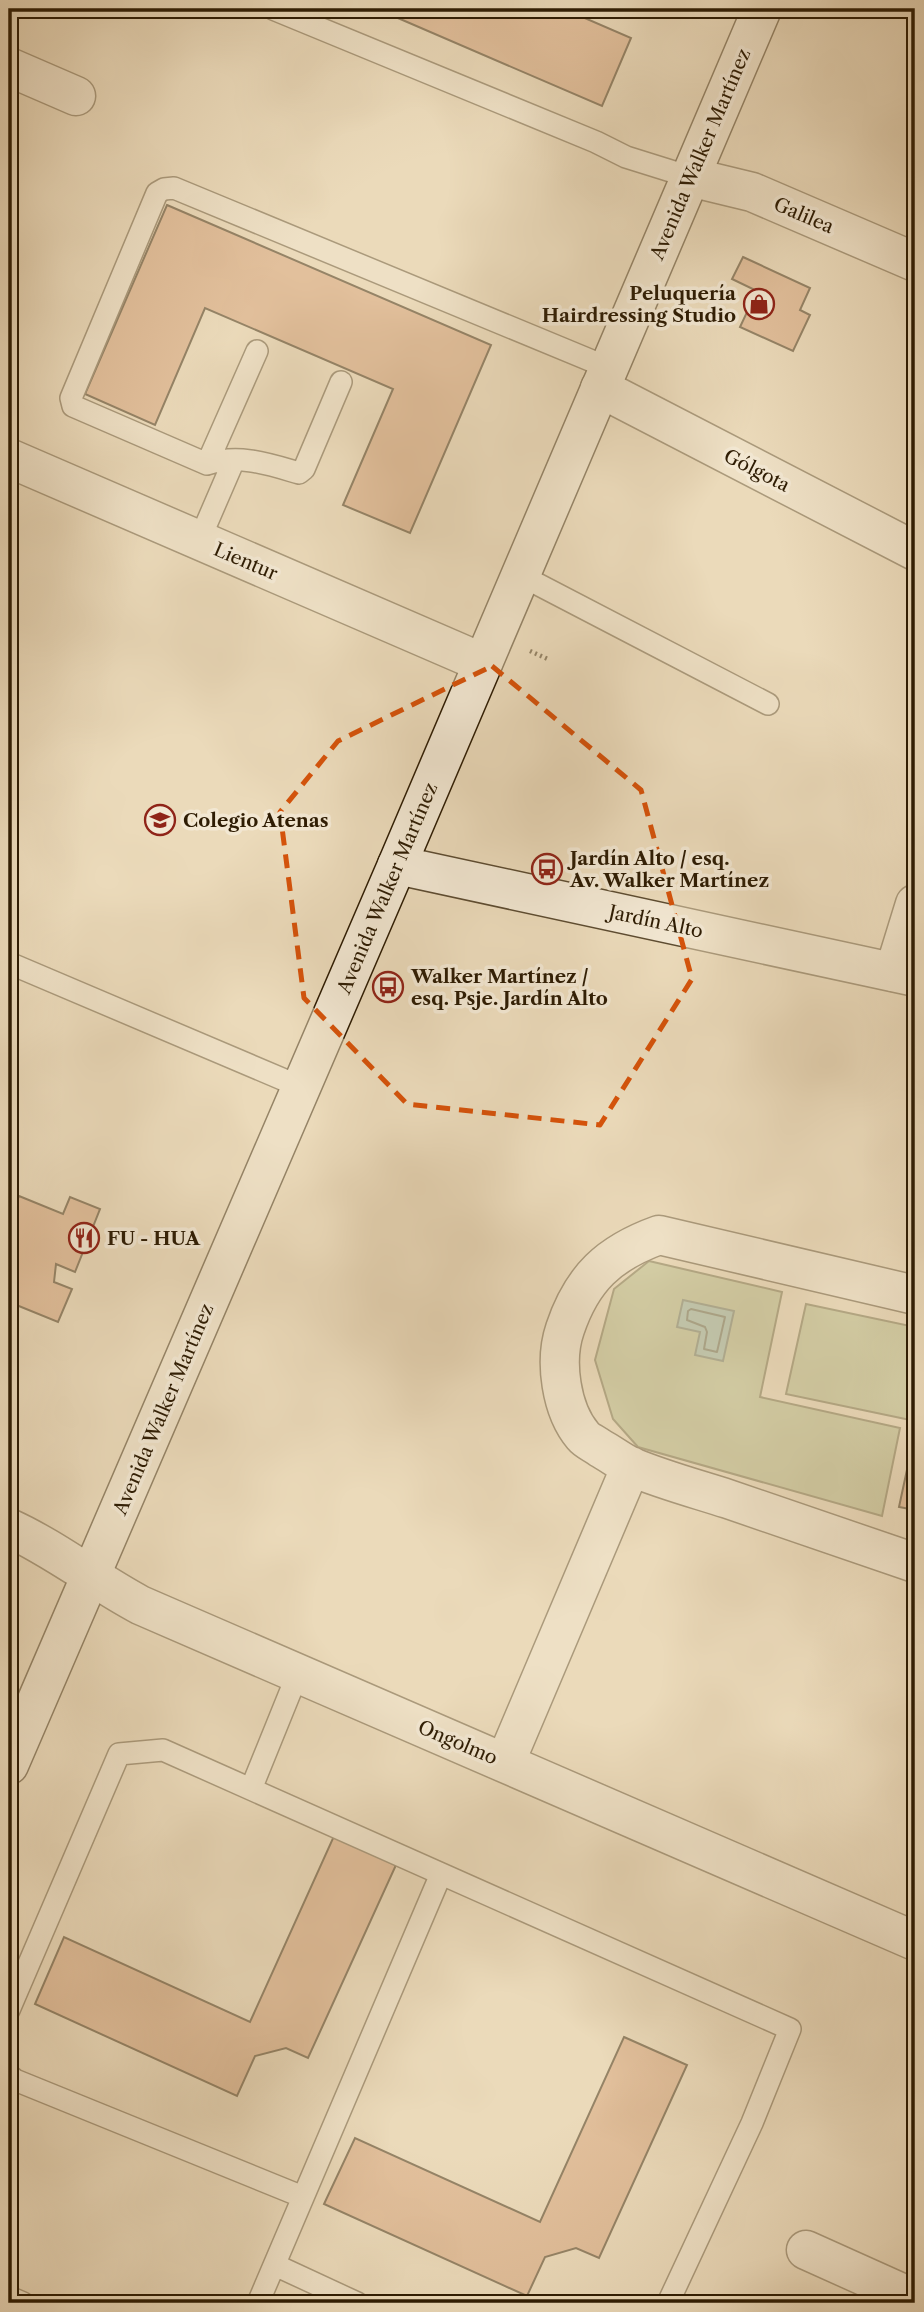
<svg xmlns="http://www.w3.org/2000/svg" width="924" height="2312" font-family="'Libre Caslon Text',serif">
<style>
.green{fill:#b9bf8e;stroke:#746e48;stroke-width:2}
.water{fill:#9ba;stroke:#6e7b67;stroke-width:2}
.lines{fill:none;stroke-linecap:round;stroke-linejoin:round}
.shore{stroke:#646c56;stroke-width:2}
.building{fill:#d8a079;stroke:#2e1c03;stroke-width:2}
.service-casing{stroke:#5d4c31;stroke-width:24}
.minor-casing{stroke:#5d4c31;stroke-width:41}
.tertiary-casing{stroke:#5d4c31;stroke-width:41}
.secondary-casing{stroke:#2e1c03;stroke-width:41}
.path{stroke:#2e1c03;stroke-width:4.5;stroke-dasharray:2 3.5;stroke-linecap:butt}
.service{stroke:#f2e7d2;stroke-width:21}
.minor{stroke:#f2e7d2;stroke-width:38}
.tertiary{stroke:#f2e7d2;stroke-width:38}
.secondary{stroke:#f2e7d2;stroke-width:38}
.marked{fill:none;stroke:#d5530b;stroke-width:5;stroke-dasharray:14 9;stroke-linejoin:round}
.labels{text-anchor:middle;stroke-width:7;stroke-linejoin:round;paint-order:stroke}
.street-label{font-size:19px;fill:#2e1c03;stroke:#f2e7d2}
.poi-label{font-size:19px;font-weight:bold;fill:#2e1c03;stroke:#f2e7d2;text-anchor:start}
</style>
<rect width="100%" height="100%" fill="#ebdaba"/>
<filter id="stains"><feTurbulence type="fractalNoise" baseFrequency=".00286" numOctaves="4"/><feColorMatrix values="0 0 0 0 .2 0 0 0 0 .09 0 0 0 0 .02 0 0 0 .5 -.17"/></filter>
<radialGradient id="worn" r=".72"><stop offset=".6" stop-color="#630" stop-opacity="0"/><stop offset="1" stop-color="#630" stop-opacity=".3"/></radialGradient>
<path class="green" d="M649 1261 782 1292 760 1397 900 1428 882 1516 638 1447 613 1419 595 1360 614 1289Z
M806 1304 915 1327V1421L786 1394Z"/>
<path class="water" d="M683 1300 734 1311 723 1361 695 1355 700 1332 677 1327Z"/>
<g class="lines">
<path class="shore" d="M691 1309 725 1317 717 1352 704 1349 707 1332 705 1327 687 1320 688 1311Z"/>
</g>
<path class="building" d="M377 9H564L631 38 602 106Z
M167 205 491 345 410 533 343 505 393 389 205 308 155 425 85 394Z
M743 257 810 288 800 310 810 315 793 351 740 327 757 291 732 279Z
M19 1196 63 1214 70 1197 100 1209 75 1272 56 1264 54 1282 72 1289 58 1322 9 1302V1222Z
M914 1437H915V1510L899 1507Z
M334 1836 396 1865 308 2058 286 2048 255 2056 237 2096 35 2004 64 1937 250 2022Z
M624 2037 687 2065 599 2258 576 2248 545 2257 527 2296 324 2204 355 2138 540 2222Z"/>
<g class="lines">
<g class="service-casing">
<path id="service" d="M273 9 596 142 626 157 690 177
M341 382 304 469 299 473C268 464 240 454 207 464L73 406 71 398 157 193 164 189 174 188 609 368
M207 464 257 351
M199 541 234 460
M520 575 768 704
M9 963 301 1087
M251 1789 298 1673
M9 2010 119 1754 163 1750 790 2029 752 2123 668 2303
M9 2075 15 2080 303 2197
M275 2265 357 2303
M9 2297 23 2303
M258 2303 441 1874"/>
</g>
<g class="minor-casing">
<path id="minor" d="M9 67 76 96
M690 177 752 192 915 262
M600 388 915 551
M9 458 483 663
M894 972 915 904
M915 1295 659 1235C609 1253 582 1278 565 1329 554 1361 561 1410 583 1436 587 1441 595 1444 600 1448 611 1454 621 1462 632 1467 663 1480 697 1489 728 1499 791 1520 853 1542 915 1563
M9 1528C55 1549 95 1581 140 1605L915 1941
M505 1763 631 1466
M806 2250 915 2299"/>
</g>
<g class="tertiary-casing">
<path id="tertiary" d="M397 865 915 977"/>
</g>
<g class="secondary-casing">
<path id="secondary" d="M9 1765 397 865 762 9"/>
</g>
<path class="path" d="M530 651 550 660"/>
<use href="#service" class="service"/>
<use href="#minor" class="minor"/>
<use href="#tertiary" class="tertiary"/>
<use href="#secondary" class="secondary"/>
</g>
<path d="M0 0H924V2312H0ZM492 666 641 790 692 979 600 1125 407 1104 304 998 280 812 338 741Z" fill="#ebdaba" fill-opacity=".55" fill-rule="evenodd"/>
<path class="marked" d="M492 666 641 790 692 979 600 1125 407 1104 304 998 280 812 338 741Z"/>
<defs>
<g id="shop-ring" transform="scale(1.575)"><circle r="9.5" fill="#f2e7d2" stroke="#8f2418" stroke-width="1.5"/><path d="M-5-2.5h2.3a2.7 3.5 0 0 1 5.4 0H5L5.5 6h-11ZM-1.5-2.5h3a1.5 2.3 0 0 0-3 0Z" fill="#8f2418"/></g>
<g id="school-ring" transform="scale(1.575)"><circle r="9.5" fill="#f2e7d2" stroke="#8f2418" stroke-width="1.5"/><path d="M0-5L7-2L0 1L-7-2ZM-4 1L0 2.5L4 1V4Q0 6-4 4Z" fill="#8f2418"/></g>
<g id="bus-ring" transform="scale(1.575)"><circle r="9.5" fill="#f2e7d2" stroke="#8f2418" stroke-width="1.5"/><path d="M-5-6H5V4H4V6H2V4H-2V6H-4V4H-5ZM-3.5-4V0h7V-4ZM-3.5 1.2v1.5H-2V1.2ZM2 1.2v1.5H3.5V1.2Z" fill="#8f2418"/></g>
<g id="restaurant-ring" transform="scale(1.575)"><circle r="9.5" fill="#f2e7d2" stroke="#8f2418" stroke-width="1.5"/><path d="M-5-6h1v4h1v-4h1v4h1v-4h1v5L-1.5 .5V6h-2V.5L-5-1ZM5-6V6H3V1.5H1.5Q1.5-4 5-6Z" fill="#8f2418"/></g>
</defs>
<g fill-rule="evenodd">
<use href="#shop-ring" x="759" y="304"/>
<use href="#school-ring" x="160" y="820"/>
<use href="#bus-ring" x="547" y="869"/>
<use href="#bus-ring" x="388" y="987"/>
<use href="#restaurant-ring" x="84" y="1238"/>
</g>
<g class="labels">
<g class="street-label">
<text transform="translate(700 154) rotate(-67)" y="7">Avenida Walker Martínez</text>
<text transform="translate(804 215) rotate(23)" y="7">Galilea</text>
<text transform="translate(757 470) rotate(27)" y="7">Gólgota</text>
<text transform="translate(246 561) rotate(23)" y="7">Lientur</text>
<text transform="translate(387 888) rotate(-67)" y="7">Avenida Walker Martínez</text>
<text transform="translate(656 921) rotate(12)" y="7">Jardín Alto</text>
<text transform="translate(163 1409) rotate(-67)" y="7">Avenida Walker Martínez</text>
<text transform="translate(458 1742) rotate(23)" y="7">Ongolmo</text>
</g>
<g class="poi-label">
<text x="736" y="300" text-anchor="end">Peluquería<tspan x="736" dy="22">Hairdressing Studio</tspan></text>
<text x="183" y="827">Colegio Atenas</text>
<text x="570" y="865">Jardín Alto / esq.<tspan x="570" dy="22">Av. Walker Martínez</tspan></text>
<text x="411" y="983">Walker Martínez /<tspan x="411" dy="22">esq. Psje. Jardín Alto</tspan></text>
<text x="107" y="1245">FU - HUA</text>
</g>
</g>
<rect width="924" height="2312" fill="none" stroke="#ebdaba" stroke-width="35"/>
<rect x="10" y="10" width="903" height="2291" fill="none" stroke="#2e1c03" stroke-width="3.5"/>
<rect x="18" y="18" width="889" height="2277" fill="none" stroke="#2e1c03" stroke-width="2"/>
<rect width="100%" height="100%" filter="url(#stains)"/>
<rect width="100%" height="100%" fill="url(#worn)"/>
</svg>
